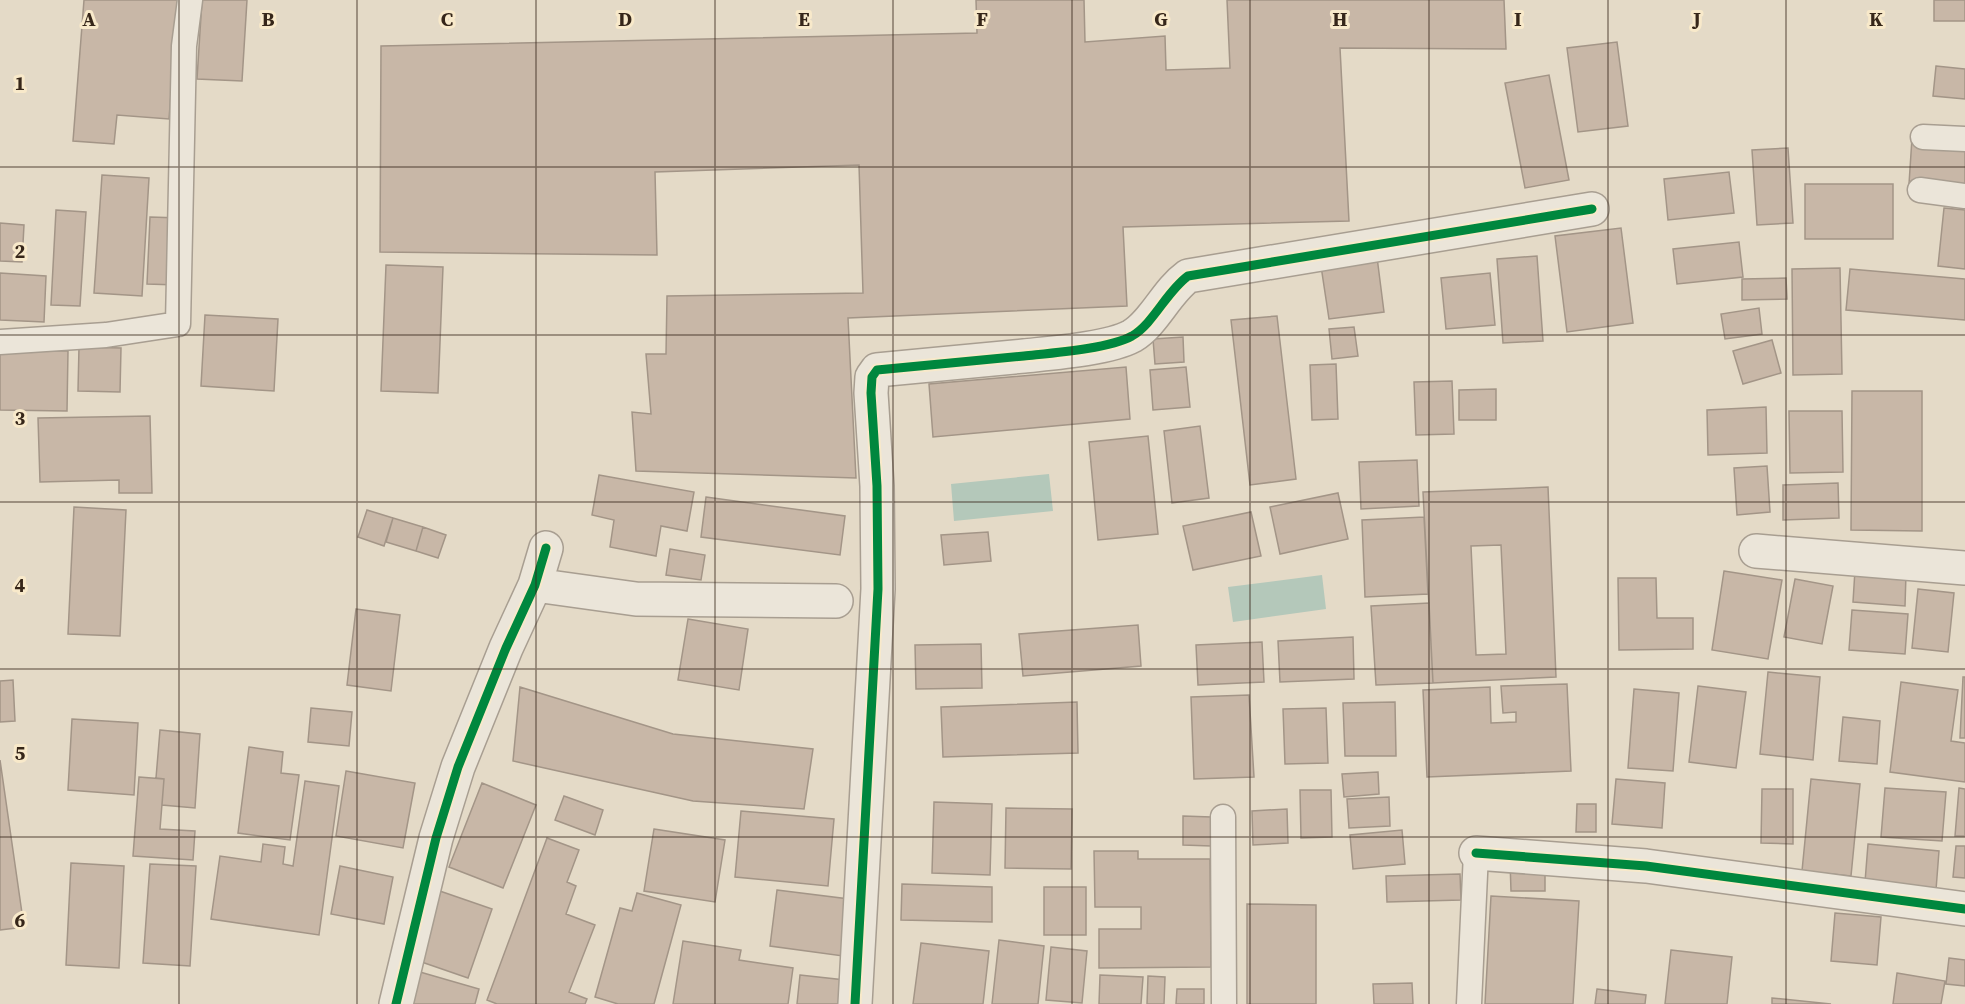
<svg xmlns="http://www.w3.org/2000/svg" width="1965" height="1004" font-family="'Source Serif 4',serif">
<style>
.water{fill:#b4c8ba}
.building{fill:#c8b7a7;stroke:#a39587;stroke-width:1.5;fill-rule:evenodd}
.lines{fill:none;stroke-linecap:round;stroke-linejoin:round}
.lane-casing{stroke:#a89e91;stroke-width:27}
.street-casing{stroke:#a89e91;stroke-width:36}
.lane{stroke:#ebe5d9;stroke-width:24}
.street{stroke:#ebe5d9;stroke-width:33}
.cycleway-casing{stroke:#f8e9ca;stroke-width:13}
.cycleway{stroke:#00873e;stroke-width:9}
.grid{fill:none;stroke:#362619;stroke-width:1.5;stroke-opacity:0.55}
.grid-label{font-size:20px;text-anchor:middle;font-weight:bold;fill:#362619;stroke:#f8e9ca;stroke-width:6;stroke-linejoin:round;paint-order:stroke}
</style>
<rect width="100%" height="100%" fill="#e4dac7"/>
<path class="water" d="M1049 474 1053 511 954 521 951 484Z
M1322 575 1326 609 1233 622 1228 587Z"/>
<path class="building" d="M84 0H178L169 119 117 115 114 144 73 141Z
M202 0H247L242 81 197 79Z
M976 0H1084L1085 42 1165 36 1166 70 1230 68 1227 0H1504L1506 49 1340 48 1349 221 1123 227 1127 306 848 318 856 478 636 471 632 412 651 414 646 354H666L667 296 863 293 859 165 655 172 657 255 380 252 381 46 977 33Z
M1934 0H1965V21H1934Z
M1617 42 1628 126 1578 132 1567 48Z
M1936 66 1965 69V99L1933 96Z
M1549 75 1569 180 1525 188 1505 83Z
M1912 138 1965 141V188L1909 184Z
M1788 148 1793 223 1757 225 1752 150Z
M1729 172 1734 213 1668 220 1664 179Z
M102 175 149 178 142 296 94 293Z
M1805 184H1893V239H1805Z
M1944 208 1965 210V269L1938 266Z
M56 210 86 212 80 306 51 305Z
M150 217 180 218 177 285 147 284Z
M0 223 24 225 22 262 0 261Z
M1621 228 1633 323 1567 332 1555 236Z
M1739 242 1743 277 1677 284 1673 249Z
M1537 256 1543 341 1503 343 1497 259Z
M1377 257 1384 312 1329 319 1321 266Z
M386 265 443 267 438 393 381 391Z
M1840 268 1842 374 1793 375 1792 269Z
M1850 269 1965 279V320L1846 310Z
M0 273 46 276 44 322 0 320Z
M1490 273 1495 325 1446 329 1441 278Z
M1786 278 1787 299 1742 300V279Z
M1759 308 1762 334 1725 339 1721 314Z
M205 315 278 319 274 391 201 386Z
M1277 316 1296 479 1250 485 1231 320Z
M1354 327 1358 356 1332 359 1329 329Z
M1183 337 1184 362 1155 364 1153 339Z
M1772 340 1781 373 1743 384 1733 351Z
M79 347 121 348 120 392 78 391Z
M0 350 68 351 67 411 0 410Z
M1336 364 1338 419 1312 420 1310 365Z
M1126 367 1130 419 933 437 929 384Z
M1186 367 1190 407 1153 410 1150 370Z
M1452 381 1454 434 1416 435 1414 382Z
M1496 389V420H1459V390Z
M1852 391H1922V531L1851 530Z
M1766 407 1767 453 1708 455 1707 410Z
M1789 411H1842L1843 472 1790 473Z
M150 416 152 493H119V480L40 482 38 418Z
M1200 426 1209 498 1172 503 1164 431Z
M1148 436 1158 534 1098 540 1089 442Z
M1417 460 1419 506 1361 509 1359 462Z
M1767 466 1770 512 1737 515 1734 468Z
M599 475 694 492 687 531 661 526 656 556 610 547 614 520 592 515Z
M1838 483 1839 518 1783 520V485Z
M1548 487 1556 677 1433 683 1423 492ZM1501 545 1506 654 1476 655 1471 546Z
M1338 493 1348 539 1280 554 1270 507Z
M706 497 845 516 840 555 701 537Z
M74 507 126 510 120 636 68 634Z
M367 510 393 518 384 546 358 537Z
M1251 512 1261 556 1193 570 1183 526Z
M1424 517 1428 594 1365 597 1362 520Z
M393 518 423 527 416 551 386 542Z
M423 527 446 535 438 558 416 551Z
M988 532 991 561 944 565 941 535Z
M670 549 705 555 701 580 666 575Z
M1855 570 1906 574 1905 606 1853 602Z
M1724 571 1782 580 1768 659 1712 650Z
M1618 578H1656L1657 618H1693V649L1619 650Z
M1795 579 1833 586 1822 644 1784 637Z
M1918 589 1954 593 1948 652 1912 648Z
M1429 603 1433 683 1376 685 1371 606Z
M356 609 400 615 391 691 347 685Z
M1852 610 1908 614 1905 654 1849 650Z
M688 619 748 629 739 690 678 680Z
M1138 625 1141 666 1023 676 1019 634Z
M1353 637 1354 679 1280 682 1278 641Z
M1262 642 1264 682 1198 685 1196 645Z
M981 644 982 688 916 689 915 645Z
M1768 672 1820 677 1813 760 1760 754Z
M1963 677H1965V738H1960Z
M13 680 15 721 0 722V681Z
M1901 682 1958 690 1951 741 1965 743V782L1890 772Z
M1567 684 1571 771 1427 777 1423 690 1490 687 1491 723 1516 722V712L1503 713 1501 686Z
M1698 686 1746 692 1736 768 1689 762Z
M520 687 673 734 813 749 804 809 693 801 513 761Z
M1634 689 1679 693 1673 771 1628 768Z
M1249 695 1254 777 1194 779 1191 697Z
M1077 702 1078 753 943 757 941 707Z
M1395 702 1396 756H1345L1343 703Z
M311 708 352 712 349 746 308 742Z
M1326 708 1328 763 1285 764 1283 709Z
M1843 717 1880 721 1877 764 1839 761Z
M72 719 138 723 134 795 68 790Z
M160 730 200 734 195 808 162 805 164 779 156 778Z
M249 747 283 752 281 773 299 775 290 840 238 833Z
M0 760 24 927 0 930Z
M346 771 415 783 403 848 336 836Z
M1378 772 1379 794 1344 797 1342 774Z
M139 777 164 779 160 829 195 831 193 860 133 856Z
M1616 779 1665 783 1662 828 1612 824Z
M1811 779 1860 784 1851 876 1802 871Z
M305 781 339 786 319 935 211 919 220 856 261 862 263 844 285 847 283 864 293 866Z
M482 783 536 805 503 888 449 867Z
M1885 788 1946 792 1942 841 1881 837Z
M1959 788 1965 789V836H1955Z
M1762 789H1793V844L1761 843Z
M1300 790H1331L1332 837 1301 838Z
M564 796 603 810 595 835 555 820Z
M1389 797 1390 826 1349 828 1347 799Z
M934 802 992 804 990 875 932 873Z
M1577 804H1596V832H1576Z
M1006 808 1072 809 1071 869 1005 868Z
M1287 809 1288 843 1253 845 1252 811Z
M741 811 834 819 828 886 735 877Z
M1183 816 1211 817V846L1183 845Z
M654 829 725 840 715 902 644 891Z
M1402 830 1405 864 1353 869 1350 835Z
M547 838 579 850 567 882 576 886 566 914 595 925 569 992 587 999 585 1004H497L487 1000Z
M1868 844 1939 851 1936 890 1865 882Z
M1956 846H1965V878L1953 877Z
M1094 851H1138V859H1210L1211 967 1099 968V929H1141V907H1095Z
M1510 861H1545V891H1511Z
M71 863 124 866 119 968 66 965Z
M150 864 196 866 190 966 143 963Z
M340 866 393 877 384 924 331 914Z
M1460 874 1461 900 1387 902 1386 876Z
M902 884 992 887V922L901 920Z
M1044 887H1086V935H1044Z
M434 889 492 909 468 978 410 958Z
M777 890 849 899 843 956 770 946Z
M637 893 681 905 654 1004H618L595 997 620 908 632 911Z
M1491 896 1579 901 1573 1004H1485Z
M1247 904 1316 905V1004H1247Z
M1835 913 1881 917 1877 965 1831 961Z
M999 940 1044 946 1038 1004H992Z
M683 941 741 950 739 960 793 968 788 1004H673Z
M921 943 989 951 983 1004H913Z
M1051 947 1087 951 1082 1003 1046 1000Z
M1671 950 1732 957 1727 1004H1665Z
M1949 958 1965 960V986L1946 984Z
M420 972 479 989 475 1004H412Z
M1897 973 1945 981 1941 1004H1893Z
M800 975 845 980 843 1004H797Z
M1100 975 1143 977 1141 1004H1099Z
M1148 976 1165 977 1164 1004H1147Z
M1412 983 1413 1004H1374L1373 984Z
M1177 989H1204V1004H1176Z
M1597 989 1646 995 1645 1004H1595Z
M1772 998 1831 1004H1772Z"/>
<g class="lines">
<g class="lane-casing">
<path id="lane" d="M1923 137 1965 139
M1920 190 1965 196
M0 342 106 335 178 324 184 46 190 0
M1223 817 1224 1004
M1469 1004 1476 853"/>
</g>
<g class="street-casing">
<path id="street" d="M1756 551 1965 568
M535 585 636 599 836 601
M1476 853 1646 866 1965 909
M396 1004 436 838 458 767 506 648 535 585 546 548
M855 1004 878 589 877 486 871 393 872 377 877 370C926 365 975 361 1024 356 1052 353 1108 349 1132 336 1154 323 1166 292 1188 276L1592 209"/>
</g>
<use href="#lane" class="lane"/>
<use href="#street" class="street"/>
<g class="cycleway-casing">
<path id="cycleway" d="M1476 853 1646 866 1965 909
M396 1004 436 838 458 767 506 648 535 585 546 548
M855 1004 878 589 877 486 871 393 872 377 877 370C926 365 975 361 1024 356 1052 353 1108 349 1132 336 1154 323 1166 292 1188 276L1592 209"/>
</g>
<use href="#cycleway" class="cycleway"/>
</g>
<path class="grid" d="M179 0V1004M357 0V1004M536 0V1004M715 0V1004M893 0V1004M1072 0V1004M1250 0V1004M1429 0V1004M1608 0V1004M1786 0V1004M0 167H1965M0 335H1965M0 502H1965M0 669H1965M0 837H1965"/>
<g class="grid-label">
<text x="89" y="26">A</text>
<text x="268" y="26">B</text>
<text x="447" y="26">C</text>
<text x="625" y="26">D</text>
<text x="804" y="26">E</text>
<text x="982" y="26">F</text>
<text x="1161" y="26">G</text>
<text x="1340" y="26">H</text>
<text x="1518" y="26">I</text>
<text x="1697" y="26">J</text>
<text x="1876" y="26">K</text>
<text x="20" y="90">1</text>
<text x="20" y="258">2</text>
<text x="20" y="425">3</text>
<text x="20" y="592">4</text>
<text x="20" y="760">5</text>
<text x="20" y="927">6</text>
</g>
</svg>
